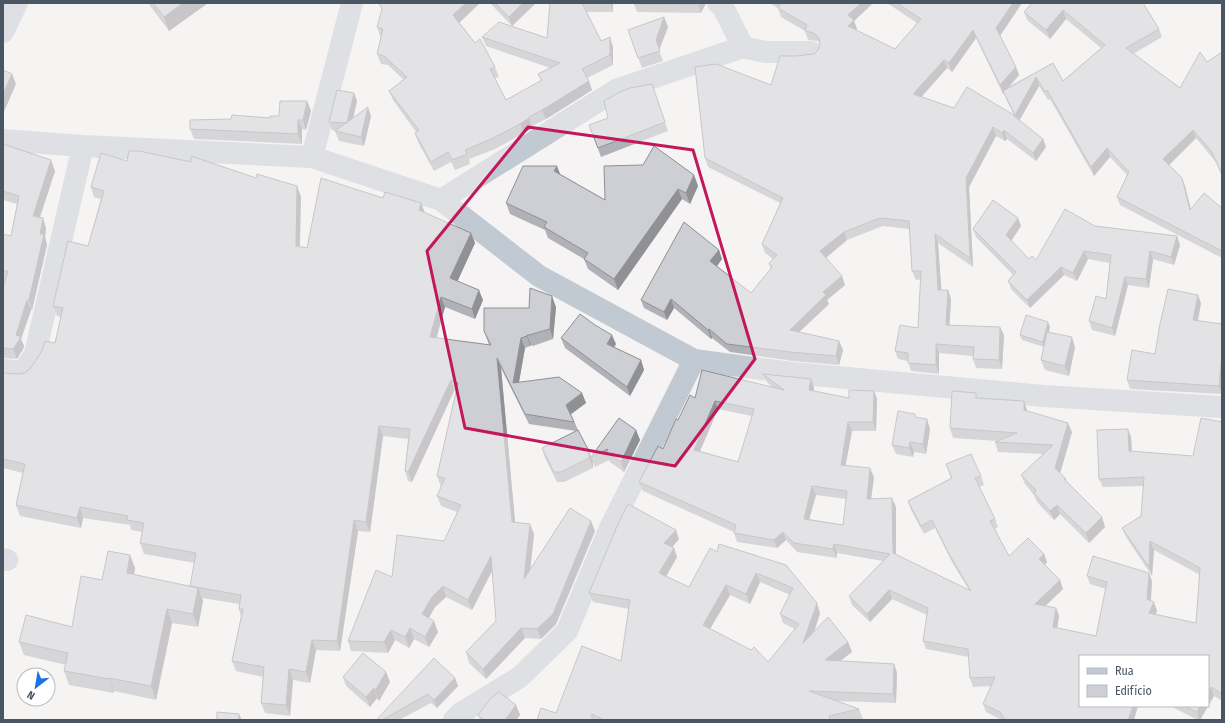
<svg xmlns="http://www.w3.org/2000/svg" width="1225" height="723" font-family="'Fira Sans Condensed',sans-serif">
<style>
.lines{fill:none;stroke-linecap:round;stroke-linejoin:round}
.minor{stroke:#c1cad2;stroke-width:22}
.wall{fill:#b0b2b7;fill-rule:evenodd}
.shaded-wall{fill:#909195}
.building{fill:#cdcfd5;stroke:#909195;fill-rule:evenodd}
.marked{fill:none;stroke:#c2185b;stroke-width:3;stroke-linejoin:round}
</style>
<rect width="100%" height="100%" fill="#f5f3f3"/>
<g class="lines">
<path class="minor" d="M718 3 723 7 743 47
M3 32 17 3
M3 140 83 146 312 157 441 200 539 276 694 360 792 373 1044 396 1222 407
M312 157 352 3
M441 200 616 90 743 47 765 52H811
M3 370 23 372 35 354 83 146
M3 559 7 560
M454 720 461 713 520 677 567 631 610 528 694 360"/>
</g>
<path class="wall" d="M148 3H208L169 31Z
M379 3H480L459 22 475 43 495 67 499 77 495 78 506 100 541 81 538 74 550 68 486 46 482 37 512 26 490 3H536L512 26 547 38 550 3H613V12H586L601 41 613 47V65L587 78 592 90 546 119 532 126V128L524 133 495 149 469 159 470 164 455 170 451 162 434 171 418 142 415 133 416 132 393 100 389 91 404 80 388 65 381 64 377 54 381 37 380 36 377 27 382 10Z
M635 3H706L701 13 637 12 634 4Z
M769 3H873L854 21 857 29 856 30 895 49 917 23 887 3H1022L1000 36 1016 67 1019 75 1008 87 1053 63 1063 81 1101 48 1066 19 1050 39 1027 20 1024 12 1032 3 1159 29 1162 37 1133 54 1180 88 1207 62 1222 52V176L1215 161 1196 138 1169 165 1182 178 1185 186 1191 209 1222 208V258L1120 205 1117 197 1127 175 1110 157 1094 176 1050 99 1048 100 1039 86 1019 120 1043 139 1046 147 1036 161 1007 139 1005 141 996 136 969 187 973 267 938 243 941 290H948L951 299 949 325 1004 335 1002 369 976 368 973 359V356L939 353V374L911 371 908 361 898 359 895 351 918 328 921 279 916 280 912 271 909 229 883 226 847 240 826 258 845 285 827 300 829 304 799 332 839 341 843 350 839 365 793 361 730 352 712 338 711 339 674 308 667 320 644 308 641 300 719 250 722 259 717 266 751 293 771 269 769 263 773 259 765 253 762 244 780 203 708 167 705 158 771 85 796 56 814 54 818 50 820 44 818 41 808 40 805 31 781 17 778 8ZM976 38 1003 94 1004 93 1006 99 1014 115 954 108 921 97 947 68 952 72Z
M664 17 668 27 659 50 663 61 642 68 628 30Z
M652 84 668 131 601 157 589 125 608 118Z
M354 93 357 101 353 118 371 116 364 146 339 141 335 131H336L332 130 329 122Z
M307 101 311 111 306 130 302 129V144L194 139 190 129 231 119 270 118 279 116Z
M3 144 55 171 40 217 46 228 45 237 47 245 32 310H31L21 339 24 346 23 349 17 359 3 358V288L5 281 3 280V234L11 236 17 204 3 200Z
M127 161 256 178 297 186 301 197 300 247 307 248 383 198 421 203 425 213 471 233 475 243 457 281 483 300 475 319 445 307 436 338 489 345 484 331 529 308 556 307 553 339 533 346 531 345 530 346 525 348 519 382 582 393 586 403 571 414 578 430 591 457 636 430 640 440 624 472 610 462 609 460 595 467 593 462V468L564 482H557L545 458 542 448 576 431 529 424 501 368 515 522 534 534 530 570 595 531 556 624 541 639 525 638 486 679 469 663 466 652 496 621 492 571 472 610 446 597 435 607 429 618 438 632 429 647 414 639 409 648 395 640 388 653 351 651 348 641 392 577 444 541 457 512 441 506 437 496 441 487 437 476 456 391H454L412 482 408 481 405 471 408 439 383 436 370 532 358 531 340 651 316 650 310 683 293 680 290 716 265 713 261 703 263 677 236 671 232 661 241 616 239 609V604L202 598 203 601 198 627 172 623 156 700 114 691V693L69 685 64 671 66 665 24 655 19 642 72 627 102 580 130 555 135 568 134 575 190 586 195 563 144 554 140 543 142 532 131 530 130 525 83 518 81 528 20 516 16 505 23 473 3 468V373L18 374 24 373 30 369 55 343 61 317 57 316 53 306 88 246 101 199 94 197 91 187Z
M560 174 605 200 694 175 698 186 690 204 682 199 618 290 588 269 584 259 548 238 545 230 510 214 506 203Z
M1018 218 1021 226 1011 241 1029 259 1036 260 1095 226 1177 236 1180 245 1174 265 1153 259 1149 288 1128 285 1115 336 1092 330 1089 321 1106 299 1110 263 1088 259 1077 281 1064 275 1030 308 1011 289 1008 281 1013 275 976 237 973 229Z
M1201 303 1198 321 1222 324V394L1130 389 1127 380 1155 354Z
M1050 327 1049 332 1075 347 1069 376 1045 370 1041 360 1044 347 1022 340 1020 335Z
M561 338 616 344 614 347 641 360 644 370 630 396 565 348Z
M763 374 811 379 814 388V391L849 398 874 391 877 399 876 431H852L845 466 874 477 871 499 896 507V555L969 590 952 562 935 528 924 534 911 510 908 501 951 478 946 464 981 476 984 485 979 487 995 519 998 527 995 529 1009 556 1044 554 1047 562 1045 565 1063 589 1045 606 1056 608 1059 616 1057 628 1096 636 1106 589 1090 584 1087 576 1152 581 1151 601 1157 611 1155 614 1196 623 1200 575 1154 550 1152 576 1126 537 1122 528 1141 516 1144 486 1103 487 1099 479 1131 437 1132 451 1193 456 1222 422V701L1214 696 1200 720H1198L1174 708 1173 706H1208V656H1080L1134 720H1002L986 712 983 704 991 686 973 687 970 678 969 657 926 649 923 641 927 615 892 599 870 622 852 605 849 596 883 561 837 553V558L797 552 786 540 777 548 737 542 734 533V532L643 491 639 482 663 449 678 420 695 398 773 388 767 382ZM718 409 752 416 738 462 700 451ZM816 495 846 499 843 525 809 519Z
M978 398 1024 401 1027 411 1072 432 1060 473 1066 479 1067 483 1105 527 1089 543 1060 514 1054 520 1037 502 1034 495 1025 484 1021 475 1043 454 998 452 995 442 998 441 953 438 950 428Z
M930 429 926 454 914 452 913 457 896 454 892 445Z
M679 539 672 547 674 548 677 557 666 576 689 587 717 552 786 565 820 613 814 633 848 642 852 652 840 661 894 664 897 673 896 703 837 701 859 709 863 719 857 720H537L556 713 621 661 629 609 593 602 589 593ZM760 582 790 595 780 614 783 623 795 629 768 662 710 629 730 595 750 604Z
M386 672 390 682 379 701 377 698 370 707 346 686 343 677Z
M455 678 458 686 437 708 431 703 399 720H379L378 718Z
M516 705 520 715 516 720H480L478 715Z"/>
<path class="shaded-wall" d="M183 3H208L169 31 164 17Z
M466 3H480L457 25 453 15Z
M523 3H536L512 26 509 17Z
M610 3H613V12Z
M699 3H706L701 13 698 4Z
M861 3H873L854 21 857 29 852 34 848 26V15Z
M1013 3H1022L999 37 996 28Z
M1063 10 1066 19 1050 39 1046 30Z
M664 17 668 27 659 50 656 40Z
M973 30 976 38 952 72 949 63Z
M610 37 613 47V65L610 55Z
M944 60 947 68 916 103 913 94Z
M1016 67 1019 75 1003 94 1000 85Z
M12 74 16 84 3 114V94Z
M1036 77 1039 86 1018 123 1015 115Z
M589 81 592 90 546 119 542 110Z
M354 93 357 101 350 131 347 123Z
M307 101 311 111 306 130 303 120Z
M368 107 371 116 364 146 361 137Z
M529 117 532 128 524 133 520 124Z
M298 120 302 129V144L298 134Z
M993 127 996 136 969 187 973 267 970 258 966 178Z
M1004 130 1007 139 1005 141 1002 133Z
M1193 130 1196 138 1166 168 1163 159Z
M1043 139 1046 147 1036 161 1033 153Z
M1107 148 1110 157 1094 176 1091 167Z
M51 160 55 171 37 226 33 216Z
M557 166 561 176 554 171Z
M694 175 698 186 690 204 686 193Z
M1182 178 1185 186 1193 219 1190 210Z
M297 186 301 197 299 257 296 246Z
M678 189 682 199 618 290 614 279Z
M421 203 425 213 419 210Z
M43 218 46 228 45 237 47 245 32 310 29 300Z
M1018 218 1021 226 1009 244 1006 235Z
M844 232 847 240 823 260 820 251Z
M471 233 475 243 454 289 450 278Z
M935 234 938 243 942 298 938 290Z
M1177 236 1180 245 1174 265 1171 257Z
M719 250 722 259 714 270 710 261Z
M1084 251 1088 259 1077 281 1073 273Z
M1150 251 1153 259 1149 288 1146 279Z
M1061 267 1064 275 1030 308 1027 300Z
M842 276 845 285 827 300 829 304 793 338 790 330 823 292Z
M1125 277 1128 285 1115 336 1112 328Z
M479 290 483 300 475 319 472 309Z
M948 290 951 299 949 333 946 325Z
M1198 295 1201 303 1196 329 1193 320Z
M552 296 556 307 553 339 550 329Z
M441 297 445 307 434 347 430 337Z
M671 299 674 308 667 320 664 312Z
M27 300 31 310 21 339 24 346 23 349 17 359 13 349 16 335Z
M1048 322 1050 327 1044 347 1043 342Z
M1000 327 1004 335 1002 369 999 360Z
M709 329 712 338 711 339 708 330Z
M527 335 531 345 530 346 527 336Z
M612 335 616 344 611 353 607 344Z
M1072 337 1075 347 1069 376 1065 366Z
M521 338 525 348 517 393 513 383Z
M839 341 843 350 839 365 836 356Z
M936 344 939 353V374L936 365Z
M1222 353V394L1219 386Z
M497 358 501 368 516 532 512 522Z
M641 360 644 370 630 396 627 387Z
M811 379 814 388 812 398 809 390Z
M451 380 454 391 412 482 408 472Z
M874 391 877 399 876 431 873 422Z
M582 393 586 403 570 415 566 405Z
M715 401 718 409 697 458 694 450Z
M1024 401 1027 410V419L1024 410Z
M927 419 930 429 926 454 923 444Z
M848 422 852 431 844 474 841 465Z
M1068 423 1072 432 1059 477 1055 468Z
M379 426 383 436 370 532 366 522Z
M1128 429 1131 437 1132 460 1129 451Z
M636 430 640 440 624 472 621 462Z
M910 442 914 452 913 457 909 448Z
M589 451 593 462V468L589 458Z
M870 468 874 477 870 507 867 499Z
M812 486 816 495 807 527 804 519Z
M892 498 896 507V562L893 553Z
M1057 505 1060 514 1054 520 1050 511Z
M80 507 83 518 81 528 77 518Z
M1102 517 1105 527 1089 543 1086 533Z
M354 520 358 531 340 651 337 641Z
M591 521 595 531 556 624 541 639 537 629Z
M530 524 534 534 528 590 524 579Z
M676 530 679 539 668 552 664 543Z
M783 532 786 540 777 548 774 540Z
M1150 541 1154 550 1152 576 1149 567Z
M834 544 837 553V558L833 549Z
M674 548 677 557 663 582 659 573Z
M1044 554 1047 562 1042 567 1039 559Z
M130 555 135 568 132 587 127 573Z
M491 556 494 567 472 610 468 600Z
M756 573 760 582 750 604 746 594Z
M1149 573 1152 581 1150 608 1147 599Z
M1060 580 1063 589 1038 613 1035 604Z
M726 585 730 595 707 634 703 625Z
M443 586 446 597 435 607 425 624 422 614 432 597Z
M198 588 203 601 198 627 193 614Z
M889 590 892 599 870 622 867 614Z
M1154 602 1157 611 1152 622 1149 613Z
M817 603 820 613 807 653 803 643Z
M1056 608 1059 616 1056 636 1053 627Z
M167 609 172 623 156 700 151 686Z
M434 621 438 632 429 647 425 637Z
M410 628 414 639 409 648 405 637Z
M521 628 525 638 486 679 483 669Z
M391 630 395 640 388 653 384 642Z
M312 640 316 650 310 683 306 672Z
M848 642 852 652 828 670 825 660Z
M894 664 897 673 896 703 893 694Z
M289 669 293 680 290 716 286 705Z
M386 672 390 682 379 701 375 691Z
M109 678 114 691V693L109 679Z
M455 678 458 686 437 708 434 700Z
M1211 687 1214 696 1200 720H1199L1197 712 1200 706H1208V693Z
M374 688 377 698 370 707 366 697Z
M516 705 520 715 516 720H505Z
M1133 706H1138L1134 720H1128Z
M239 714 242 720H239Z"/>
<path class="building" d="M153 3H183L164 17Z
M379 3H466L453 15 475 43 480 39 495 67 490 69 506 100 542 80 538 74 560 63 482 37 499 22 547 38 550 3H582L601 41 610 37V55L582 69 589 81 542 110 529 117V118L520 124 491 139 465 150 467 154 452 160 448 152 431 162 415 133 419 130 389 91 407 77 384 56 377 54 383 29 377 27 382 9Z
M495 3H523L509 17Z
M635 3H699L698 4H634Z
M781 3H861L848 15 854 20 848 26 895 49 921 19 897 3H1013L996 28 1016 67 1000 85 973 30 949 63 944 60 913 94 954 108 967 87 1014 115V116L1043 139 1033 153 1004 130 1002 133 993 127 966 178 970 258 935 234 938 290H948L946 325 1000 327 999 360 973 359 974 347 936 344V365L908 363V353L895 351 900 325 918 328 921 271H912L909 221 880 218 844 232 820 251 842 276 823 292 826 295 790 330 839 341 836 356 790 352 727 344 709 329 708 330 671 299 664 312 641 300 684 222 719 250 710 261 751 293 772 267 769 263 777 255 762 244 783 198 705 158 695 67 716 64 771 85 780 56H796L814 54 818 50 820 44 819 38 814 33 805 31 807 25 778 8Z
M1032 3H1143L1159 29 1126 48 1180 88 1200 52 1207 62 1222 52V174L1212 152 1193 130 1163 159 1182 178 1190 210 1204 193 1222 208V251L1117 197 1129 172 1107 148 1091 167 1047 90 1045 92 1036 77 1015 115 1003 91 1053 63 1063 81 1105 45 1063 10 1046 30 1024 12Z
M664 17 656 40 660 51 638 58 628 30Z
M3 70 12 74 3 94Z
M652 84 665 122 598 148 589 125 608 118 604 101 618 93 630 88Z
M337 90 354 93 347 123 329 122Z
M280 101H307L303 120H298V134L190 129V120L231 119 232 115 270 118V116H279Z
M368 107 361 137 335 131Z
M3 144 51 160 33 216 43 218 40 234H44L29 300H27L16 335 20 336V339L13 349 3 348V288L8 271H3V234L11 236 19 196 3 191Z
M654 146 694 175 686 193 678 189 614 279 584 259 588 253 544 227 547 222 506 203 523 166H557L554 171 605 200 604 166 643 165Z
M129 151H139L191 162V156L256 178 257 174 297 186 296 246 307 248 321 178 383 198 385 192 421 203 419 210 471 233 450 278 479 290 472 309 441 297 430 337 491 345 484 331V308H529L530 288 552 296 550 329 529 335H527V336L521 338 513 383 559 377 582 393 566 405 574 422 525 414 497 358 512 522 530 524 524 579 570 508 591 521 553 614 537 629 521 628 483 669 466 652 496 621 491 556 468 600 443 586 432 597 422 614 434 621 425 637 410 628 405 637 391 630 384 642 348 641 376 570 392 577 397 535 444 541 461 505 437 496 445 478 437 476 458 383 451 380 408 472 405 471 410 429 379 426 366 522 354 520 337 641 312 640 306 672 289 669 286 705 261 703 264 667 232 661 243 609H239L241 595 190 586 196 553 140 543 144 523 127 520 128 516 80 507 77 518 16 505 25 464 3 459V373L18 374 24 373 30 369 42 351 45 341 55 343 63 308 53 306 68 241 88 246 104 191 91 187 101 153 127 161Z
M993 200 1018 218 1006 235 1029 259 1032 256 1036 260 1065 209 1095 226 1177 236 1171 257 1150 251 1146 279 1125 277 1112 328 1089 321 1096 296 1106 299 1111 255 1084 251 1073 273 1061 267 1027 300 1008 281 1016 272 973 229Z
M1168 289 1198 295 1193 320 1222 324V353L1219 386 1127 380 1132 350 1155 354 1160 324Z
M580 314 595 325 612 335 607 344 641 360 627 387 561 338Z
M1026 315 1048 322 1043 342 1020 335Z
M1047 332 1072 337 1065 366 1041 360Z
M702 370 784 390 763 374 811 379 809 390 849 398V390L874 391 873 422H848L841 465 870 468 867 499 892 498 893 553 971 591 949 554 932 520 921 526 908 501 952 478 946 464 971 454 981 476 975 478 995 519 990 521 1009 556 1028 538 1044 554 1039 559 1060 580 1035 604 1056 608 1053 627 1096 636 1107 582 1087 576 1093 556 1149 573 1147 599 1154 602 1149 613 1196 623 1200 568 1150 541 1149 567 1122 528 1141 516 1144 477 1099 479 1097 430 1128 429 1129 451 1193 456 1201 418 1222 422V694L1211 687 1208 693V656H1080V706H1133L1128 720H1005L1000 712 983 704 995 677 970 678 968 649 923 641 928 608 889 590 867 614 849 596 890 554 834 544 833 549 794 543 783 532 774 540 734 533 736 525 639 482 658 446 663 449 676 419 678 420 690 395 695 398ZM715 401 754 409 738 462 694 450ZM812 486 847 491 843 525 804 519Z
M952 391 976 393V398L1024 401V410L1068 423 1055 468 1066 479H1064L1102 517 1086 533 1057 505 1050 511 1034 493 1036 490 1021 475 1053 445 995 442 1017 433 950 428Z
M898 411 915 414V417L927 419 923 444 910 442 909 448 892 445Z
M619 418 636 430 621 462 606 452 608 449 591 457Z
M578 430 589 451V458L561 472H554L542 448Z
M628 504 676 530 664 543 674 548 659 573 689 587 710 548 717 552 719 544 786 565 817 603 803 643 828 617 848 642 825 660 894 664 893 694 809 691 859 709 829 716 830 720H604L592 714V720H537L541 708 556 713 582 646 621 661 630 600 589 593 618 524ZM756 573 793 588 780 614 799 624 768 662 754 647 751 650 703 625 726 585 746 594Z
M108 551 130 555 127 573 198 588 193 614 167 609 151 686 109 678V679L64 671 68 653 19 642 26 615 72 627 81 576 102 580Z
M363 653 386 672 375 691 374 688 366 697 343 677Z
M434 658 455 678 434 700 428 694 382 720H379L378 718Z
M499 692 516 705 505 720H484L478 715 492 697Z
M1184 706H1200L1197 712Z
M217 712 239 714V720H217Z"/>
<path d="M0 0H1225V723H0ZM528 127 693 150 755 359 675 466 465 428 427 251Z" fill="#f5f3f3" fill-opacity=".55" fill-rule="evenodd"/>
<path class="marked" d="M528 127 693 150 755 359 675 466 465 428 427 251Z"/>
<rect width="1225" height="723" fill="none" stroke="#4a5661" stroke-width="8"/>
<rect x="1079" y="655" width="130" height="52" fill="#ffffff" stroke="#b7bbc0"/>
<rect x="1087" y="668" width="20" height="6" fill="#c1cad2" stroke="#b7bbc0"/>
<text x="1115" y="675" font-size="12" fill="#4a5661">Rua</text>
<rect x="1087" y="685" width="20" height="12" fill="#cdcfd5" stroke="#b7bbc0"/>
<text x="1115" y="695" font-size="12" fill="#4a5661">Edifício</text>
<g transform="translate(36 687) rotate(211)"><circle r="19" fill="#ffffff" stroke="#b7bbc0"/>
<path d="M0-3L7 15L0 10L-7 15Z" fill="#1a73e8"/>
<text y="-6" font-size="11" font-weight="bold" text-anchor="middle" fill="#4a5661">N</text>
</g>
</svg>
